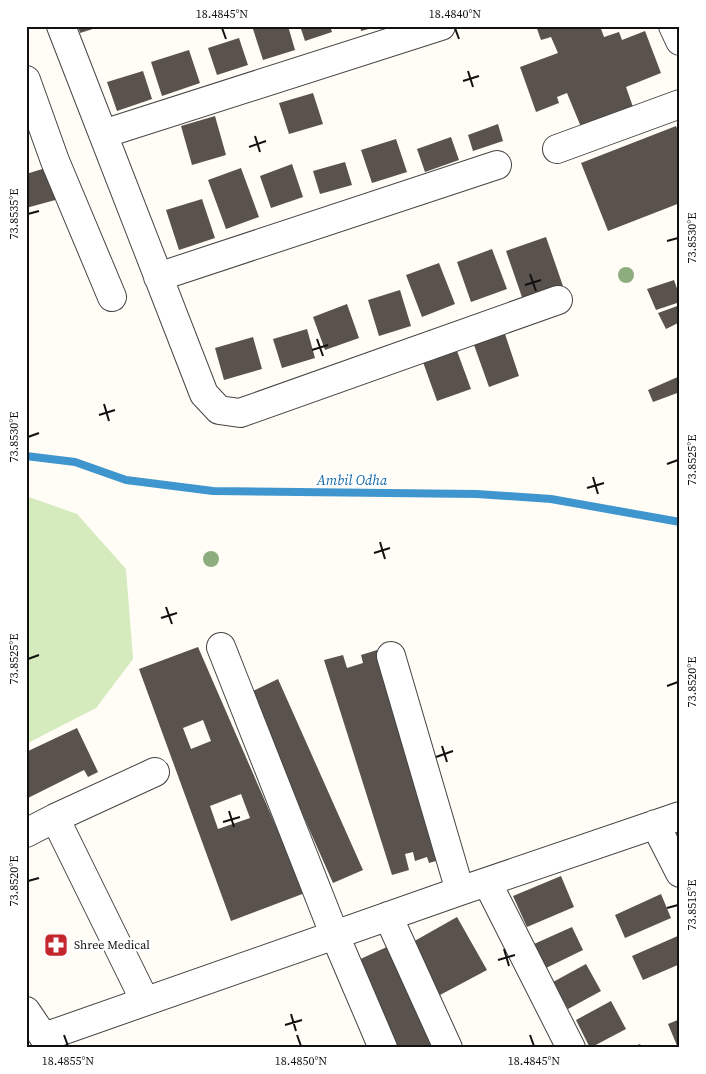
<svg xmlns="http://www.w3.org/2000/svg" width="706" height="1074" font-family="'Source Serif 4',serif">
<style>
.green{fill:#d5ebbd}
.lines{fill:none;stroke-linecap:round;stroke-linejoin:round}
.stream{stroke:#3f96cf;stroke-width:8}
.building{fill:#5a524d;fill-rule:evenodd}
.minor-casing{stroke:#444;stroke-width:30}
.minor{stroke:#fff;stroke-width:28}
.tree{fill:#8dad7f}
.ticks{fill:none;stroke:#111;stroke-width:2}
.labels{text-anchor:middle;stroke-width:5;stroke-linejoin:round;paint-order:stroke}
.poi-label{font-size:12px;fill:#111;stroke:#fff;text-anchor:start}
.water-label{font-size:14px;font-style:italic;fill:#1768a6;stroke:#fff}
.neatline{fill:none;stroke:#111;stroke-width:2}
.ticks-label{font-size:12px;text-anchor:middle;fill:#111}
</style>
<rect width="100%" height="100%" fill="#fffdf5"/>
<path class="green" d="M26 496 77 514 126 569 133 659 96 708 26 744Z"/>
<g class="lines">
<path class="stream" d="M26 456 75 462 126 480 213 491 477 494 551 499 680 522"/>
</g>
<path class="building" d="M78 26H95L96 28 80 33Z
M252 26H288L295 50 263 60Z
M300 26H330L332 32 305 41Z
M360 26H376V27L361 31Z
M536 26H600L604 37 619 32 622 40 645 31 661 73 626 87 633 107 581 127 567 93 557 97 559 103 536 112 520 67 558 53 551 37 541 40Z
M239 38 248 65 217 75 208 48Z
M189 50 200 83 162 96 151 62Z
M143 71 152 99 117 111 107 82Z
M313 93 323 124 289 134 279 103Z
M215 116 226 155 192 165 181 126Z
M498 124 503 141 473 151 468 135Z
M676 126 680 135V203L608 231 581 163Z
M451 137 459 160 425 172 417 149Z
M396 139 407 172 372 183 361 150Z
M345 162 352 185 320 194 313 171Z
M292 164 303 197 271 208 260 176Z
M49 167 59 199 26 208V174Z
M241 168 259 217 226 229 208 180Z
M202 199 215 238 179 250 166 210Z
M546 237 563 286 523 300 506 251Z
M492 249 507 289 471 302 457 262Z
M439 263 455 304 422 317 406 275Z
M674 280 680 297V302L656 310 647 289Z
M400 290 411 326 379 336 368 300Z
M347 304 359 338 325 350 313 317Z
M680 305V322L666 329 658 313Z
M307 329 315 358 282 368 273 339Z
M505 334 519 376 489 387 474 345Z
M253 337 262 369 224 380 215 348Z
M453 340 471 389 437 401 419 351Z
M680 376V392L653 402 648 390Z
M198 647 305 893 231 921 139 669ZM203 720 211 741 191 749 183 728ZM241 794 250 818 218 829 210 806Z
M377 650 443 859 429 863 427 857 415 861 413 852 405 854 409 870 392 875 324 660 343 655 347 668 363 663 361 655Z
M278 679 363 870 333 883 249 693Z
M77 728 98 772 88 777 84 770 26 799V752Z
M561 876 574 907 527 927 513 896Z
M661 894 671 918 625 938 615 915Z
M457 917 487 970 440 995 411 943Z
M572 927 583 950 546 968 534 944Z
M680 935V964L643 980 632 956Z
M389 946 437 1048H396L356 961Z
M586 964 601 991 568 1009 553 982Z
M611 1001 626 1029 590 1048 576 1020Z
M680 1019V1048H678L668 1024Z
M640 1044 642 1048H630Z"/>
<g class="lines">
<g class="minor-casing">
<path id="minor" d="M61 26 204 394 219 410 240 413 558 300
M673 26 680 41
M26 80 55 161 112 297
M103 134 441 26
M557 149 680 104
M158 277 497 165
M221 647 331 926 383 1048
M391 656 460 891
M655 824 680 873
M26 833 55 818
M487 882 571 1048
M388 916 448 1048
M145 1001 55 818 155 772
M26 1011 51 1048
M44 1037 460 891 680 816"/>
</g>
<use href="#minor" class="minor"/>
</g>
<g class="tree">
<circle cx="626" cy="275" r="8"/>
<circle cx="211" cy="559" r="8"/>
</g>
<path class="ticks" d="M222 28 226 39M455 28 459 39M468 71 473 87M463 81 479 76M255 136 260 152M249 147 266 141M28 214 39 211M667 241 678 238M530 274 536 291M525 285 541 280M317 339 323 356M312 350 328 345M104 404 109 421M99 415 115 410M28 437 39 433M667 464 678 460M593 477 598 494M587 488 604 483M380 542 385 559M374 553 390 548M166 607 172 624M161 618 177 613M28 659 39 655M667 686 678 682M442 746 447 762M436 757 453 751M229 811 234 827M223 822 240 817M28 881 39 878M667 908 678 905M504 949 509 966M498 960 515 955M291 1014 296 1031M285 1025 302 1020M64 1035 68 1046M297 1035 301 1046M530 1035 534 1046"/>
<defs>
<g id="pharmacy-square" transform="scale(1.25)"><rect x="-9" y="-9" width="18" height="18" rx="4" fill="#c4262e" stroke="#fff"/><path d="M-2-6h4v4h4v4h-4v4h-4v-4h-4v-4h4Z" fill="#fff"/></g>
</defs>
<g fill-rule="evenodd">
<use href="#pharmacy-square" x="56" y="945"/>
</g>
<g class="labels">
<g class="poi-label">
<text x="74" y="949">Shree Medical</text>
</g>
<g class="water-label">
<text x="352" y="485">Ambil Odha</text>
</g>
</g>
<rect width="706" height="1074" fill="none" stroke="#ffffff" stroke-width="55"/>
<rect x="28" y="28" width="650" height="1018" class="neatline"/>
<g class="ticks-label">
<text x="222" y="18">18.4845°N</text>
<text x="455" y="18">18.4840°N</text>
<text transform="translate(14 214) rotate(-90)" y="4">73.8535°E</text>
<text transform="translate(692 238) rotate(-90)" y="4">73.8530°E</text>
<text transform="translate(14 437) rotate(-90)" y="4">73.8530°E</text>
<text transform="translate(692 460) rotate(-90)" y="4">73.8525°E</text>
<text transform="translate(14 659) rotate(-90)" y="4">73.8525°E</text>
<text transform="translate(692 682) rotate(-90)" y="4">73.8520°E</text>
<text transform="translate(14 881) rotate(-90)" y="4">73.8520°E</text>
<text transform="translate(692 905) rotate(-90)" y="4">73.8515°E</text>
<text x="68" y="1065">18.4855°N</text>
<text x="301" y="1065">18.4850°N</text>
<text x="534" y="1065">18.4845°N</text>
</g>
</svg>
